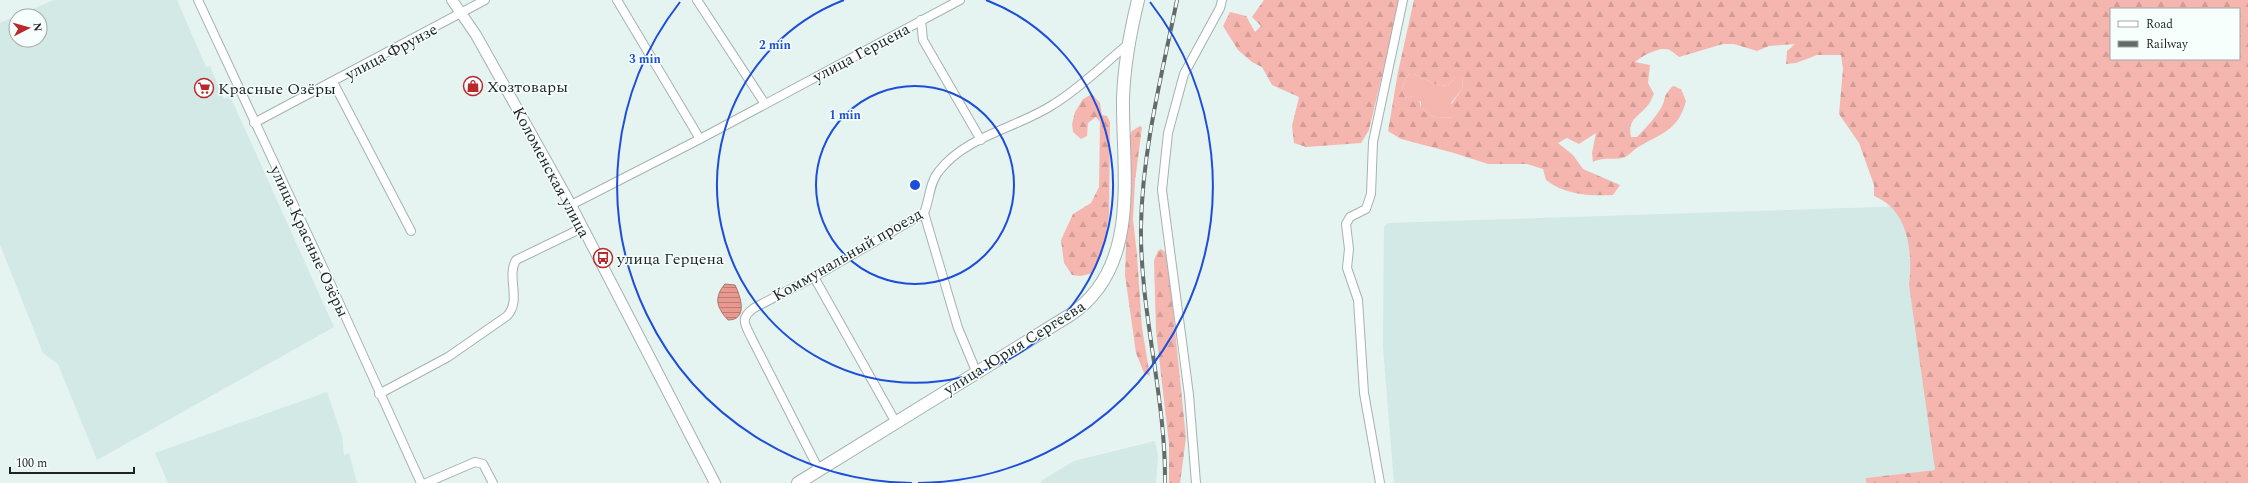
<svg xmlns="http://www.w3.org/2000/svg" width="2248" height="483" font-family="Spectral,serif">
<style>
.built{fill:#d2e9e6}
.green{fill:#f6b6b0}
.forest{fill:url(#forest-firs);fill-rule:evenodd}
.water{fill:url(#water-rules);stroke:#ac756f}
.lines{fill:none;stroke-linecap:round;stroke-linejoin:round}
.minor-casing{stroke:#a5b2b0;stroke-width:10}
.tertiary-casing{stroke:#a5b2b0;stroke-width:12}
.secondary-casing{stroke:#a5b2b0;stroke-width:14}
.minor{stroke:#fff;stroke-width:8}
.tertiary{stroke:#fff;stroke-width:10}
.secondary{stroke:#fff;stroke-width:12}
.rail-casing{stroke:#636a6a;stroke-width:4}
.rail{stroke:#f7fffd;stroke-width:2.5;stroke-dasharray:8;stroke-linecap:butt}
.ring{fill:none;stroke:#1d4ed8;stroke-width:2}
.labels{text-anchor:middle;stroke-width:3;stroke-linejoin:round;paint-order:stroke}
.street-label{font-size:16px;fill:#1f2323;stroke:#f7fffd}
.poi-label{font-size:16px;fill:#1f2323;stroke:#f7fffd;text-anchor:start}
.centre{fill:#1d4ed8;stroke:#f7fffd;stroke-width:2}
.ring-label{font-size:12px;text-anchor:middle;font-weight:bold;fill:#1d4ed8;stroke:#f7fffd;stroke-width:3;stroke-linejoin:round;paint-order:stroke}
</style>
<defs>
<pattern id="forest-firs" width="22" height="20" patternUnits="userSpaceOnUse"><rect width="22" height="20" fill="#f6b6b0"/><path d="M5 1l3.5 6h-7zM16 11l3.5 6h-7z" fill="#d29c97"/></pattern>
<pattern id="water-rules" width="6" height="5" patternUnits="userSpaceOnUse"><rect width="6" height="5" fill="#e99890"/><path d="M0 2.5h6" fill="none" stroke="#bc7c75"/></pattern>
</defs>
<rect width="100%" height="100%" fill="#e5f3f1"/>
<path class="built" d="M54 0H177L206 67 210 66 224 99 230 96 334 327 97 460 58 364 43 353 0 245V23L16 16V40H40V16H16Z
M1912 206 1935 470 1867 478 1866 483H1394L1383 347 1384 227 1388 223Z
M327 392 342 436 344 455 349 453 357 483H168L155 453Z
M1155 441 1158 456 1156 483H1042L1041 481 1074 461Z"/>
<path class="green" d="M1409 74H1414L1435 84 1448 86 1455 77H1463L1462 89 1451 103 1455 117 1436 118 1421 108V102L1414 96 1406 98C1400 89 1403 83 1409 74Z"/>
<path class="forest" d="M1264 0H1400L1369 130 1361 143 1306 147 1294 143 1292 126 1299 97 1272 85 1262 67 1252 62 1238 50 1223 26 1230 12 1246 16 1255 32 1261 26 1252 17Z
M1414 0H2248V483H1866V478L1935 470 1909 285C1913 253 1909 210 1874 196V185L1859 143 1839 114 1843 69 1841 55H1817L1796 63 1786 64 1787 51 1795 44 1769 46 1757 51 1734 44H1723L1679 57C1675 54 1671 49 1665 49 1657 48 1640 57 1635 62L1650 65 1648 83 1654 94C1652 97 1651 102 1648 105 1639 117 1627 119 1631 137H1637C1644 130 1656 117 1661 108 1667 98 1661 98 1673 86L1681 89 1686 101C1678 130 1664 132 1640 146 1635 148 1631 154 1625 157 1616 161 1604 156 1593 162L1592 153 1596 133 1579 144 1567 138 1558 143 1573 155 1583 169 1620 185 1613 195C1589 196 1565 195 1546 180L1543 169 1527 164H1488L1454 153 1401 139 1388 131 1398 72ZM2111 9H2239V59H2111ZM1409 74H1414L1435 84 1448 86 1455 77H1463L1462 89 1448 109 1455 117 1436 118 1421 108 1418 95 1406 98C1400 89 1403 83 1409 74Z
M1092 94 1100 103 1102 115 1107 116 1110 122 1109 216 1102 254 1093 273 1081 276 1072 275 1064 263 1061 240 1073 214 1091 203 1099 187 1100 122 1096 117 1088 123 1087 136 1081 139 1073 132 1072 124 1075 112 1083 99Z
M1140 126 1142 127 1135 181 1133 219 1137 255 1142 328 1150 376 1144 373 1136 353 1125 275 1130 135 1132 131Z
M1161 249 1165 252 1168 262 1186 438 1180 483H1169V444L1156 331 1154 260 1158 251Z"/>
<path class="water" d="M725 284 735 285C741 297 748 320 728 320 716 307 714 297 725 284Z"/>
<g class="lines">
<g class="minor-casing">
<path id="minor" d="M198 0 327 276 421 483
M617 0 700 139
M697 0 765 104
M921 20 923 40 981 140
M333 82 411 231
M254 123 485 0
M571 205 700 139 960 0
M924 213 958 328 976 371
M814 277 895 421
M379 394 448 357 507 316C522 300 506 277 516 260L582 228
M819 470 752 339C745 324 739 319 754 308L814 277 924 213C930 199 929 183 939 171 967 135 1018 128 1054 104 1080 88 1103 65 1127 45
M426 483 475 462 483 464 493 483
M1196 483 1189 395 1162 190 1168 133 1184 74 1220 8 1222 0
M1380 483 1364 393 1358 300 1347 268 1349 249 1346 224 1350 217 1366 209 1371 194 1373 142 1403 0"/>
</g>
<g class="tertiary-casing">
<path id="tertiary" d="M452 0 476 35 571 205 715 483"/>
</g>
<g class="secondary-casing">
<path id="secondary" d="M798 483 1070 315C1142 267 1122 172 1123 99 1124 64 1130 33 1138 0"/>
</g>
<use href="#minor" class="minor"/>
<use href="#tertiary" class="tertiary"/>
<use href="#secondary" class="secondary"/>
<g class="rail-casing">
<path id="rail" d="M1165 483C1166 397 1140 313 1141 227 1142 151 1162 74 1177 0"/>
</g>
<use href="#rail" class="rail"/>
</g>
<g class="ring">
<circle cx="915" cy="185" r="99"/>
<path d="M986 0A198 198 0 1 1 844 0"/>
<path d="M912 483A298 298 0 0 1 680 2M1150 2A298 298 0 0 1 918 483"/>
</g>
<defs>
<g id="shop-ring" transform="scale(1)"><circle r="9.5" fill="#f7fffd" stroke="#b9292c" stroke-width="1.5"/><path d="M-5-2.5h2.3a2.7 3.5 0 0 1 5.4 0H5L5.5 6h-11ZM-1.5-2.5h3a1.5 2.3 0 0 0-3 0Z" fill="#b9292c"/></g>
<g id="supermarket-ring" transform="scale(1)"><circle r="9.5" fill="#f7fffd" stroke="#b9292c" stroke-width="1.5"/><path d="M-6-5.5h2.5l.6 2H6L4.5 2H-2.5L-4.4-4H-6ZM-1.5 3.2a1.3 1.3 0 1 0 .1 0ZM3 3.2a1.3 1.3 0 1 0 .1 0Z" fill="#b9292c"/></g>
<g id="bus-ring" transform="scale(1)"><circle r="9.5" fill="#f7fffd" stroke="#b9292c" stroke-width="1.5"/><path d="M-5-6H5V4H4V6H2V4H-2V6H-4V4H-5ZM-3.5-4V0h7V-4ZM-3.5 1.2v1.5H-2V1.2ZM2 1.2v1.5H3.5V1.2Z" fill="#b9292c"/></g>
</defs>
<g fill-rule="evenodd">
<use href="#shop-ring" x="473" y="86"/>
<use href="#supermarket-ring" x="204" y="88"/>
<use href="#bus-ring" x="603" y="258"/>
</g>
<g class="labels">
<g class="street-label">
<text transform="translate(391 51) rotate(-28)" y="6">улица Фрунзе</text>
<text transform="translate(861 52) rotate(-28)" y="6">улица Герцена</text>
<text transform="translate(552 172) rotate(62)" y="6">Коломенская улица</text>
<text transform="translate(310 241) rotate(65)" y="6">улица Красные Озёры</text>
<text transform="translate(847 254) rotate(-30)" y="6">Коммунальный проезд</text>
<text transform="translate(1014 347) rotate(-32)" y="6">улица Юрия Сергеева</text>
</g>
<g class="poi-label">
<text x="487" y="92">Хозтовары</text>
<text x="218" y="94">Красные Озёры</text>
<text x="617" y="264">улица Герцена</text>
</g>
</g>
<circle cx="915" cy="185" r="6" class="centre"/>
<g class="ring-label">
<text x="775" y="49">2 min</text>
<text x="645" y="63">3 min</text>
<text x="845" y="119">1 min</text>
</g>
<rect x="2110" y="8" width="130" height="52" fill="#f7fffd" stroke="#a1a7a6"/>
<rect x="2118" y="21" width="20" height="6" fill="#ffffff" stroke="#a1a7a6"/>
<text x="2146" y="28" font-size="12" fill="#1f2323">Road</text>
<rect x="2118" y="41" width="20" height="6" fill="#636a6a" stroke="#a1a7a6"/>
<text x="2146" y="48" font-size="12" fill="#1f2323">Railway</text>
<g transform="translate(28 28) rotate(84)"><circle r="19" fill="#f7fffd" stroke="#a1a7a6"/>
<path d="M0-3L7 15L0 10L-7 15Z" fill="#b9292c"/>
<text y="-6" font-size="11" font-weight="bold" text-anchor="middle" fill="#1f2323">N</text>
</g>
<path d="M10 467v6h124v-6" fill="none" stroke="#1f2323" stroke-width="2"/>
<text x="16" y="467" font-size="12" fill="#1f2323" stroke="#f7fffd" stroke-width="3" paint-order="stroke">100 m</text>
</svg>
